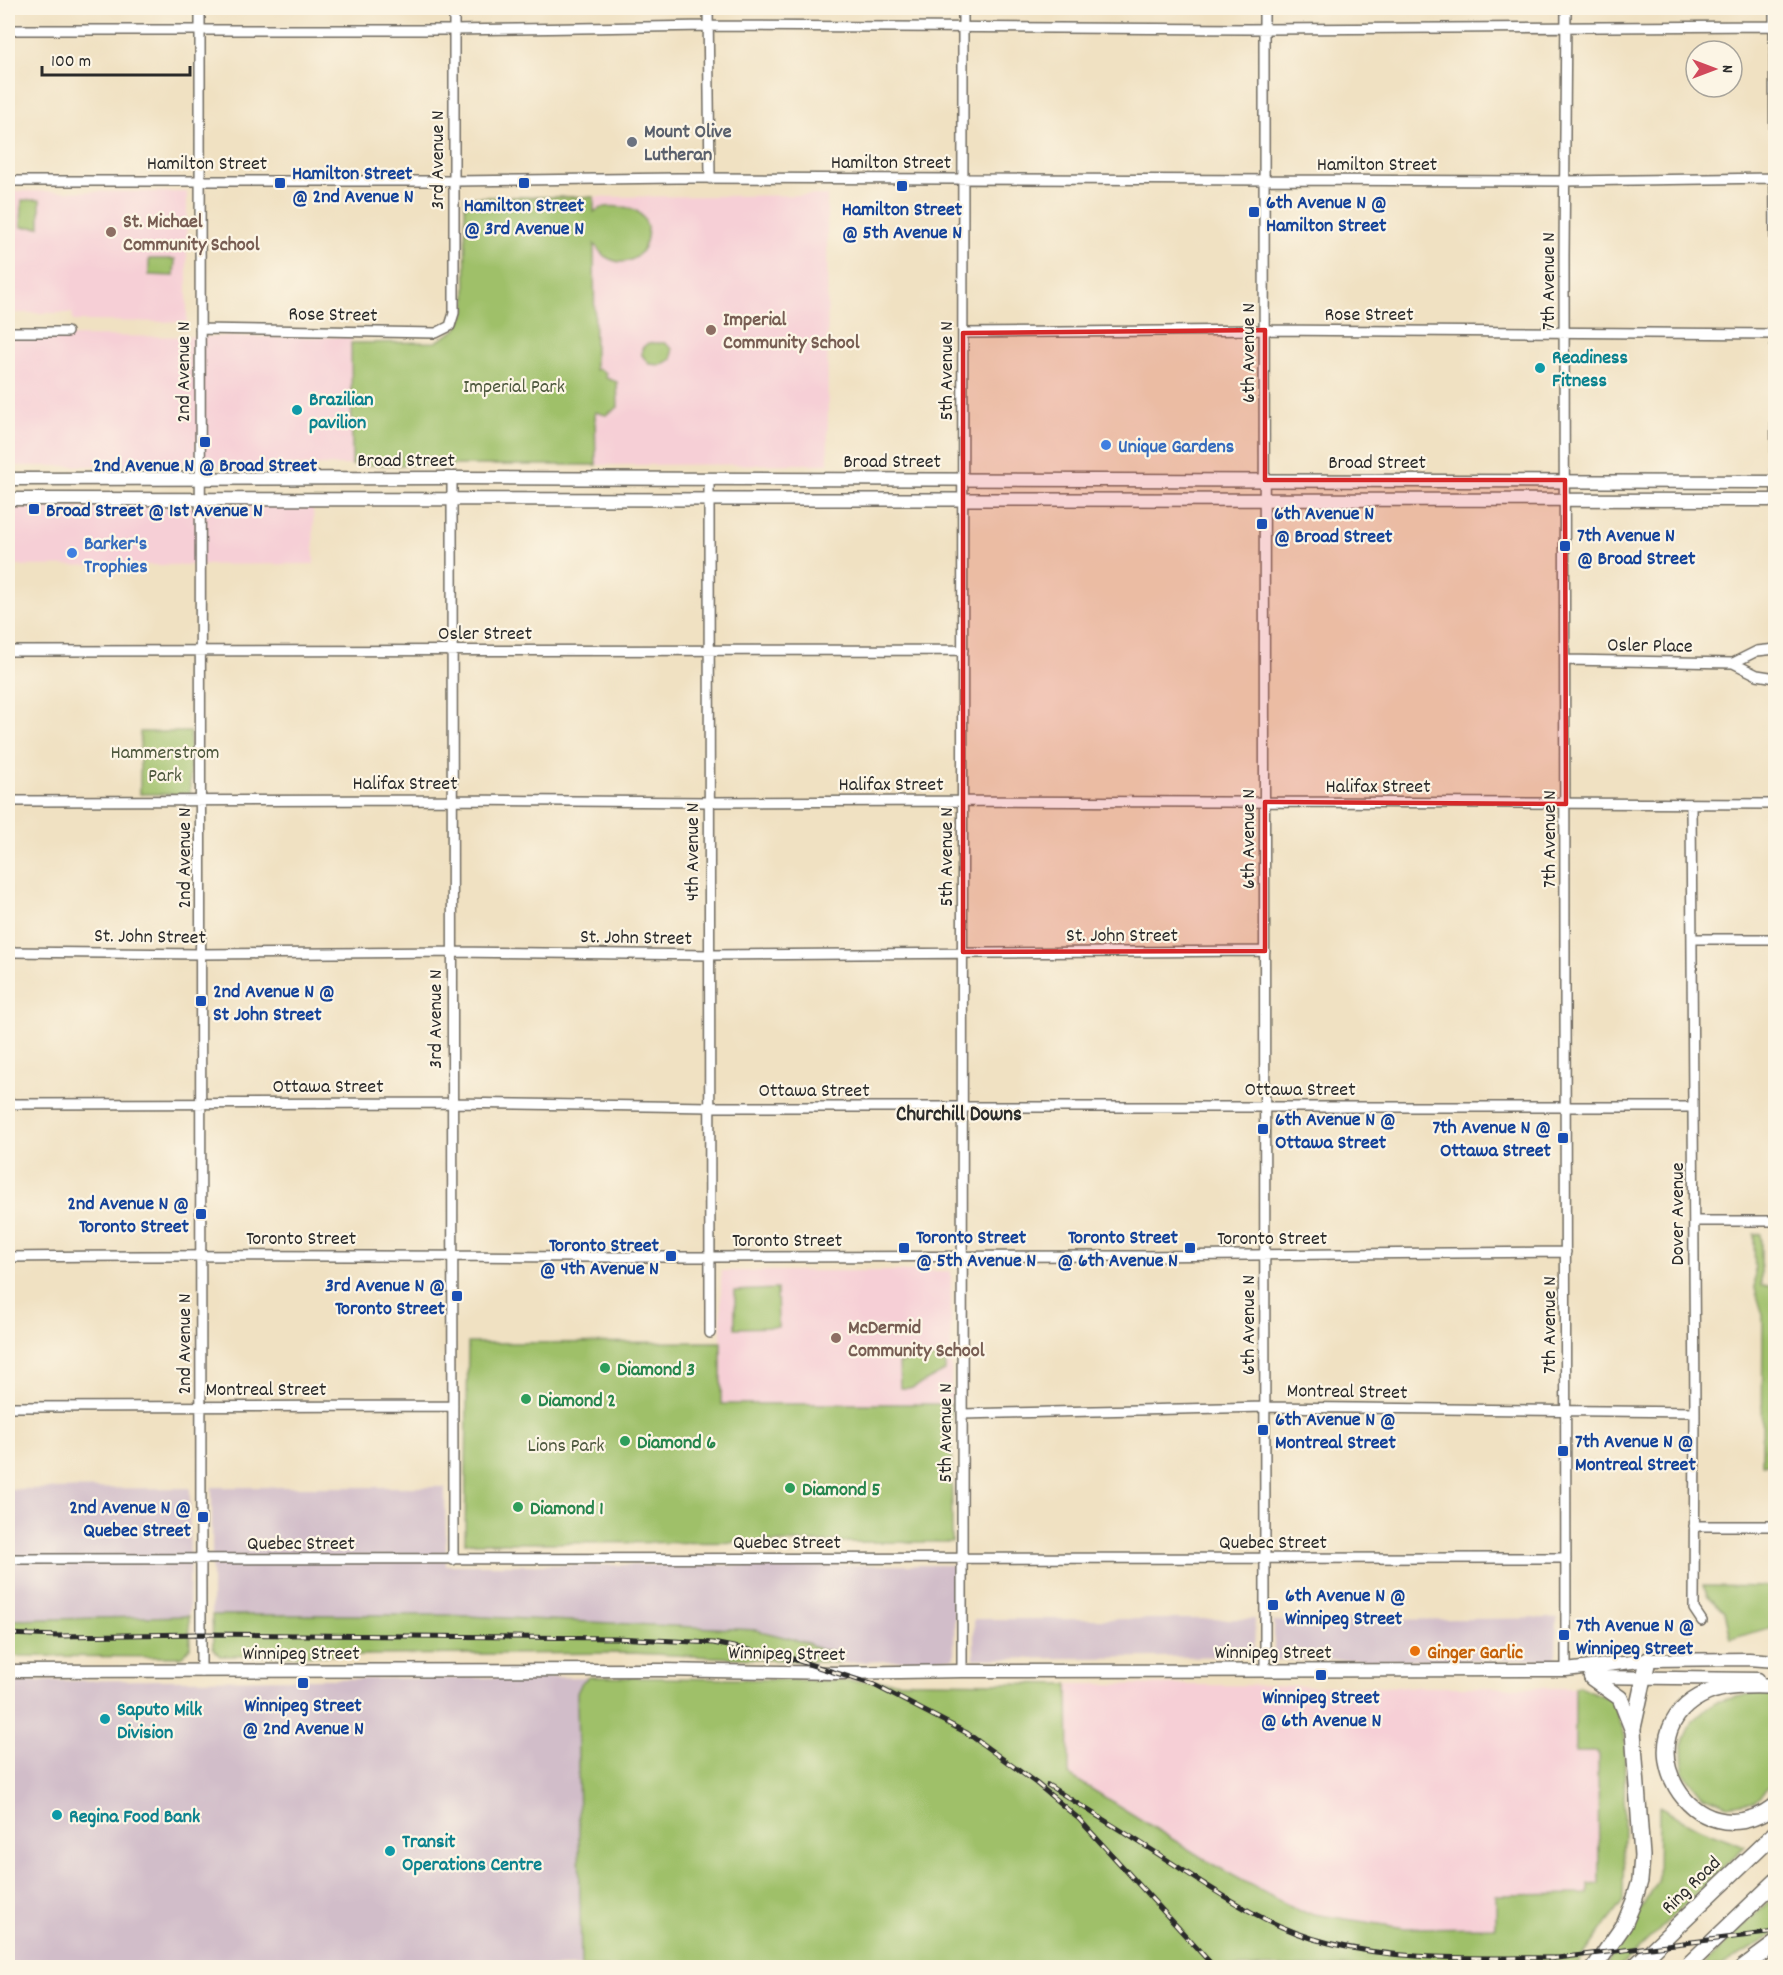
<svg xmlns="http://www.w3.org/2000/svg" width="1783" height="1975" font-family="Dekko,sans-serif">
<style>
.built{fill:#f6cfd6}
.industrial{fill:#d1bdc9}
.green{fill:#9fc069;stroke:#65764a;stroke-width:1.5}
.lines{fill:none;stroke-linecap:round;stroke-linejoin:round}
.minor-casing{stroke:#706b60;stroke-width:12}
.major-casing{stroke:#706b60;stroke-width:15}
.highway-casing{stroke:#706b60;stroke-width:18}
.minor{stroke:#fff;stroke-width:9}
.major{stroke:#fff;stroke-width:12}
.highway{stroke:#fff;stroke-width:15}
.rail-casing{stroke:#2b2b2b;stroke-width:5}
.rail{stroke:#fcf5e5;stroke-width:3;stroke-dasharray:9;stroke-linecap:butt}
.marked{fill:#d62828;fill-opacity:0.2;stroke:#d62828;stroke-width:4.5;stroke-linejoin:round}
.worship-dot{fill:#6b7280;stroke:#fcf5e5;stroke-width:2}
.transit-dot{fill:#1a4fb4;stroke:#fcf5e5;stroke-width:2}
.education-dot{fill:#8d6e63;stroke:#fcf5e5;stroke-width:2}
.culture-dot{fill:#0f9aa8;stroke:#fcf5e5;stroke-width:2}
.shop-dot{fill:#3f7fe0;stroke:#fcf5e5;stroke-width:2}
.leisure-dot{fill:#2e9e5b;stroke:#fcf5e5;stroke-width:2}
.food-dot{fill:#e8710a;stroke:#fcf5e5;stroke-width:2}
.labels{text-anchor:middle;stroke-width:4.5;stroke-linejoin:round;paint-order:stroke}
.worship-label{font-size:20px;font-weight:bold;fill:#5b616d;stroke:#fcf5e5;text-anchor:start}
.street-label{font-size:20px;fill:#2b2b2b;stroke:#fcf5e5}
.transit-label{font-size:20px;font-weight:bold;fill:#164399;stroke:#fcf5e5;text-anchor:start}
.education-label{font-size:20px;font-weight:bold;fill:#785e54;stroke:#fcf5e5;text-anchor:start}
.culture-label{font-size:20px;font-weight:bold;fill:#0d838f;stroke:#fcf5e5;text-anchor:start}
.park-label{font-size:20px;fill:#4e583e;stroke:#fcf5e5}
.shop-label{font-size:20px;font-weight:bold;fill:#366cbe;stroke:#fcf5e5;text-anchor:start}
.leisure-label{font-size:20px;font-weight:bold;fill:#27864d;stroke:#fcf5e5;text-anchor:start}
.food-label{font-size:20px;font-weight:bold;fill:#c56008;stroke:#fcf5e5;text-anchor:start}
.neighbourhood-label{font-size:21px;font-weight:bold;fill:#2b2b2b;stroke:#fcf5e5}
</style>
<rect width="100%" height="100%" fill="#fcf5e5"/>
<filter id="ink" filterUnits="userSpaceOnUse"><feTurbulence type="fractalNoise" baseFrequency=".0167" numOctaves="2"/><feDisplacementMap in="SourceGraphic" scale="12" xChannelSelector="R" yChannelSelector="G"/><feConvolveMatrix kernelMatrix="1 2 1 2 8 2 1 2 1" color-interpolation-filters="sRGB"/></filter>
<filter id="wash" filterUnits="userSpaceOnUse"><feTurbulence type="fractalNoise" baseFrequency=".008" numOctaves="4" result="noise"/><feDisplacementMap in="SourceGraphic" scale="24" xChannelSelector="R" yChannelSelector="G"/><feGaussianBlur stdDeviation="1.35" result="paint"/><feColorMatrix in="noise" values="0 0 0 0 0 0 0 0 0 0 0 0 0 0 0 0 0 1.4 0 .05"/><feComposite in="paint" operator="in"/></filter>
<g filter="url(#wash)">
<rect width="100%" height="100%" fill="#f0e1c2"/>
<path class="built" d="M8 191 187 192V322L73 321 72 313H8Z
M827 195 828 464 596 465 594 197Z
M8 336 351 337 352 465 8 466Z
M313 506 314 564 8 566V508Z
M721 1271H951V1404H721Z
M1068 1684 1575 1688V1752H1598L1599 1884 1589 1894 1496 1895V1927L1405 1928 1300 1912 1214 1865 1069 1775Z"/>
<path class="industrial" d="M212 1487H445L446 1565H955L954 1658 839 1663 836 1651 821 1650 808 1643 756 1630 446 1615H212Z
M190 1488 189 1616 8 1620V1489Z
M1557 1618 1556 1660H1274V1621Z
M974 1619H1255L1254 1656 974 1659Z
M589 1677 582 1682 577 1693 581 1967H8V1681Z"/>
<path class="green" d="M465 197H594V212C601 206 612 206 621 207 667 208 647 281 606 257 601 255 598 247 594 244L595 370 599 369 606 373V378L617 382 618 407 606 415 595 412 596 465H352L351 343 436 342 457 329 466 310Z
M22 200H40V227H21Z
M149 259H175L174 276 149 275Z
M648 343H665L672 349V359L661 365 649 364 642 355V348Z
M140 732H190V794H140Z
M1754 1234H1761V1286H1775V1464H1762L1763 1315 1755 1289Z
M777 1289 778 1327 735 1328V1291Z
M721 1342V1404H951L952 1542 465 1543 468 1343Z
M923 1358 946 1359 945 1371 913 1388H900L899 1363Z
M1703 1586 1775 1587V1626L1731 1639 1725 1612 1708 1596Z
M446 1615 756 1630 808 1643 821 1650 836 1651 839 1663 632 1653 220 1656 213 1647 212 1615Z
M189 1616 190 1648 181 1657 8 1656V1620Z
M589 1677 1068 1684 1069 1775 1214 1865 1300 1912 1405 1928 1496 1927V1895L1588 1894V1884L1599 1883 1598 1752H1575V1688L1579 1686 1613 1701 1625 1736 1623 1901 1575 1967H581L577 1693 582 1682Z
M1754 1693H1775V1781L1755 1801 1728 1805 1703 1796 1683 1772 1682 1744 1692 1721 1715 1702Z
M1659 1807 1700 1829 1745 1846 1620 1967 1604 1968 1658 1881Z
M1775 1895V1934L1720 1967H1702Z"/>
</g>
<g filter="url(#ink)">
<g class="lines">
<g class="minor-casing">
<path id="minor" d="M200 8 201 1672
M708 8 710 179
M1264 8 1265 1670
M1774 8 1776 493
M8 30H454L708 26 1249 29 1774 26
M8 181H454L678 178 1565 181 1775 178
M200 329 436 333 450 326 454 313V8
M8 332H67
M963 333 1265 330 1775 334
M452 478 453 1560
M709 479 710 1333
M8 651 963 650
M1566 660 1733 663 1757 675 1776 678
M1733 663 1757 651 1776 649
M8 801 452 800 709 802 963 801 1776 804
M1691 804 1695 1412 1694 1609 1702 1621
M1692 939H1776
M8 952 201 954 452 952 710 955 1265 951
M8 1104 452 1103 710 1107H1693
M1694 1221H1776
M8 1257C242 1254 477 1257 712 1257 997 1257 1281 1256 1566 1252
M8 1407 453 1406
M962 1414 1265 1407 1695 1412
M1694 1526H1776
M8 1559 1566 1558
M1566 1670 1564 256 1566 8
M962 1671 963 8"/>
</g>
<g class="major-casing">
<path id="major" d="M8 479 452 478 1776 482
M8 499 1776 500
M8 1671 661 1670 835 1673 962 1671 1566 1670 1648 1660 1749 1659 1776 1661
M1590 1677 1758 1679"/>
</g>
<g class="highway-casing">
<path id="highway" d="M1592 1678 1620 1698 1633 1731 1642 1856 1640 1881 1634 1901 1624 1925 1594 1968
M1776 1686C1754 1686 1728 1684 1707 1693 1617 1732 1692 1868 1776 1805
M1633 1728 1648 1660
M1633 1968 1776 1832
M1685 1968 1776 1881
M1742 1968 1776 1943"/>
</g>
<use href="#minor" class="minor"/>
<use href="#major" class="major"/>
<use href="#highway" class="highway"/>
<g class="rail-casing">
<path id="rail" d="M8 1634 58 1636 200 1634 616 1638 713 1643 790 1658 874 1685 967 1733 1036 1783 1079 1819 1215 1968
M1048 1785C1089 1811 1131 1836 1172 1863 1221 1895 1271 1929 1329 1943 1403 1962 1480 1957 1556 1958
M1549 1959 1776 1932
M1474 1968 1495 1965"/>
</g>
<use href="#rail" class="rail"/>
</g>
</g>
<path class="marked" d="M1265 330V480H1565L1566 804 1265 802V951L963 952V333Z"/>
<circle class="worship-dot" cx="632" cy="142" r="6"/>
<g class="transit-dot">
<rect x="274" y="177" width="12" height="12" rx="3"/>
<rect x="518" y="177" width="12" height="12" rx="3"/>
<rect x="896" y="180" width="12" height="12" rx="3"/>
<rect x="1248" y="206" width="12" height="12" rx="3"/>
<rect x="199" y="436" width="12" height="12" rx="3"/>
<rect x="28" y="503" width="12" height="12" rx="3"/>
<rect x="1256" y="518" width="12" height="12" rx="3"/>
<rect x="1559" y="540" width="12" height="12" rx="3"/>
<rect x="195" y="995" width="12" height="12" rx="3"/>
<rect x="1257" y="1123" width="12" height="12" rx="3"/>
<rect x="1557" y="1132" width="12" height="12" rx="3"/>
<rect x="195" y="1208" width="12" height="12" rx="3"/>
<rect x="898" y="1242" width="12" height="12" rx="3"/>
<rect x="1184" y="1242" width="12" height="12" rx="3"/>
<rect x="665" y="1250" width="12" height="12" rx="3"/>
<rect x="451" y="1290" width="12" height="12" rx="3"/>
<rect x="1257" y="1424" width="12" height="12" rx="3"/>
<rect x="1557" y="1445" width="12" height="12" rx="3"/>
<rect x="197" y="1511" width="12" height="12" rx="3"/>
<rect x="1267" y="1599" width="12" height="12" rx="3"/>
<rect x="1558" y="1629" width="12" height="12" rx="3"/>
<rect x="1315" y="1669" width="12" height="12" rx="3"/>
<rect x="297" y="1677" width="12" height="12" rx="3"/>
</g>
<g class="education-dot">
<circle cx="111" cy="232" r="6"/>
<circle cx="711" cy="330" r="6"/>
<circle cx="836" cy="1338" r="6"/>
</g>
<g class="culture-dot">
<circle cx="1540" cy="368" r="6"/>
<circle cx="297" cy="410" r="6"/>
<circle cx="105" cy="1719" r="6"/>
<circle cx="57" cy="1815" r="6"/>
<circle cx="390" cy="1851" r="6"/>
</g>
<g class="shop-dot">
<circle cx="1106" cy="445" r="6"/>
<circle cx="72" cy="553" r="6"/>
</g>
<g class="leisure-dot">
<circle cx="605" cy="1368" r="6"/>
<circle cx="526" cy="1399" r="6"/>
<circle cx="625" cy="1441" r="6"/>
<circle cx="790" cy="1488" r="6"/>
<circle cx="518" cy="1507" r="6"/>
</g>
<circle class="food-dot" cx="1415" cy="1651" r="6"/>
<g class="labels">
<g class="worship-label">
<text x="644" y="137">Mount Olive<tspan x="644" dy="23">Lutheran</tspan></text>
</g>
<g class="street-label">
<text transform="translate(436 160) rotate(-90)" y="7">3rd Avenue N</text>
<text x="891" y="168">Hamilton Street</text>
<text x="207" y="169">Hamilton Street</text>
<text x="1377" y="170">Hamilton Street</text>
<text transform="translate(1547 281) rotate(-90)" y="7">7th Avenue N</text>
<text transform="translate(333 313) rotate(1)" y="7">Rose Street</text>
<text x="1369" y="320">Rose Street</text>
<text transform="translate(1247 353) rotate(-90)" y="7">6th Avenue N</text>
<text transform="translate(945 371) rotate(-90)" y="7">5th Avenue N</text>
<text transform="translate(182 372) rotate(-90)" y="7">2nd Avenue N</text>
<text x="406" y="466">Broad Street</text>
<text x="892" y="467">Broad Street</text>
<text x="1377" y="468">Broad Street</text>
<text x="485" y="639">Osler Street</text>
<text transform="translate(1650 644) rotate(1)" y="7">Osler Place</text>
<text x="405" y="789">Halifax Street</text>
<text x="891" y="790">Halifax Street</text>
<text x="1378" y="792">Halifax Street</text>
<text transform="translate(1247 839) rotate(-90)" y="7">6th Avenue N</text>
<text transform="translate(1548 839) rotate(-90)" y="7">7th Avenue N</text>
<text transform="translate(691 852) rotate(-90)" y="7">4th Avenue N</text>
<text transform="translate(945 857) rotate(-90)" y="7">5th Avenue N</text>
<text transform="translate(183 858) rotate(-90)" y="7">2nd Avenue N</text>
<text x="1122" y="941">St. John Street</text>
<text transform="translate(150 935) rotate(1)" y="7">St. John Street</text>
<text transform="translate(636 936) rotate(1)" y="7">St. John Street</text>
<text transform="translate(434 1019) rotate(-90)" y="7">3rd Avenue N</text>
<text x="328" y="1092">Ottawa Street</text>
<text x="1300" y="1095">Ottawa Street</text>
<text x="814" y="1096">Ottawa Street</text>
<text transform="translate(1676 1214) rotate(-90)" y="7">Dover Avenue</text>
<text x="301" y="1244">Toronto Street</text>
<text x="1272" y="1244">Toronto Street</text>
<text x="787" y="1246">Toronto Street</text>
<text transform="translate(1247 1325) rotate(-90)" y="7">6th Avenue N</text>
<text transform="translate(1548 1325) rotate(-90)" y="7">7th Avenue N</text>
<text transform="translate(183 1344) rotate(-90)" y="7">2nd Avenue N</text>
<text x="266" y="1395">Montreal Street</text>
<text transform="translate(1347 1390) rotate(1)" y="7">Montreal Street</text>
<text transform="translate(944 1433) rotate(-90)" y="7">5th Avenue N</text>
<text x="787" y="1548">Quebec Street</text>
<text x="1273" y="1548">Quebec Street</text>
<text x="301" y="1549">Quebec Street</text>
<text x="1273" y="1658">Winnipeg Street</text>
<text x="301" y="1659">Winnipeg Street</text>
<text transform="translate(787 1652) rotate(1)" y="7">Winnipeg Street</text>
<text transform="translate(1690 1884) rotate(-44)" y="7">Ring Road</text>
</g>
<g class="transit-label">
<text x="292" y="179">Hamilton Street<tspan x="292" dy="23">@ 2nd Avenue N</tspan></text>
<text x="1266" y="208">6th Avenue N @<tspan x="1266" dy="23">Hamilton Street</tspan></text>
<text x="524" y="211" text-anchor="middle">Hamilton Street<tspan x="524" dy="23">@ 3rd Avenue N</tspan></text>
<text x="902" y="215" text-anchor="middle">Hamilton Street<tspan x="902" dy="23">@ 5th Avenue N</tspan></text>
<text x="205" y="471" text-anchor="middle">2nd Avenue N @ Broad Street</text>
<text x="46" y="516">Broad Street @ 1st Avenue N</text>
<text x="1274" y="519">6th Avenue N<tspan x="1274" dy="23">@ Broad Street</tspan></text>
<text x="1577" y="541">7th Avenue N<tspan x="1577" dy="23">@ Broad Street</tspan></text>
<text x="213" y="997">2nd Avenue N @<tspan x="213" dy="23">St John Street</tspan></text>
<text x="1275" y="1125">6th Avenue N @<tspan x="1275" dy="23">Ottawa Street</tspan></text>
<text x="1551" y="1133" text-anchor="end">7th Avenue N @<tspan x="1551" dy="23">Ottawa Street</tspan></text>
<text x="189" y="1209" text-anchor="end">2nd Avenue N @<tspan x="189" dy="23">Toronto Street</tspan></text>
<text x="916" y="1243">Toronto Street<tspan x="916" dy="23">@ 5th Avenue N</tspan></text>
<text x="1178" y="1243" text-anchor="end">Toronto Street<tspan x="1178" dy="23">@ 6th Avenue N</tspan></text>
<text x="659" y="1251" text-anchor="end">Toronto Street<tspan x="659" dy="23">@ 4th Avenue N</tspan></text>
<text x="445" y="1291" text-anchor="end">3rd Avenue N @<tspan x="445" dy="23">Toronto Street</tspan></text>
<text x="1275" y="1425">6th Avenue N @<tspan x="1275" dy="23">Montreal Street</tspan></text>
<text x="1575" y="1447">7th Avenue N @<tspan x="1575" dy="23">Montreal Street</tspan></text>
<text x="191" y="1513" text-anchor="end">2nd Avenue N @<tspan x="191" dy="23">Quebec Street</tspan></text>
<text x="1285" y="1601">6th Avenue N @<tspan x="1285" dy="23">Winnipeg Street</tspan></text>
<text x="1576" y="1631">7th Avenue N @<tspan x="1576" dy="23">Winnipeg Street</tspan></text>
<text x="1321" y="1703" text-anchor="middle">Winnipeg Street<tspan x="1321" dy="23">@ 6th Avenue N</tspan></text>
<text x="303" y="1711" text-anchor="middle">Winnipeg Street<tspan x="303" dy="23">@ 2nd Avenue N</tspan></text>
</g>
<g class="education-label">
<text x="123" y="227">St. Michael<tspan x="123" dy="23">Community School</tspan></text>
<text x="723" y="325">Imperial<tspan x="723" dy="23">Community School</tspan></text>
<text x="848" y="1333">McDermid<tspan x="848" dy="23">Community School</tspan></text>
</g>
<g class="culture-label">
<text x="1552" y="363">Readiness<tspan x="1552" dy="23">Fitness</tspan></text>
<text x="309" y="405">Brazilian<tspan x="309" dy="23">pavilion</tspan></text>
<text x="117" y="1715">Saputo Milk<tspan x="117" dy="23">Division</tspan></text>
<text x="69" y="1822">Regina Food Bank</text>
<text x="402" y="1847">Transit<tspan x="402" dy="23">Operations Centre</tspan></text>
</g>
<g class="park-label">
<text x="514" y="392">Imperial Park</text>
<text x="165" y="758">Hammerstrom<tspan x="165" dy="23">Park</tspan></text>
<text x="566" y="1451">Lions Park</text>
</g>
<g class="shop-label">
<text x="1118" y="452">Unique Gardens</text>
<text x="84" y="549">Barker's<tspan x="84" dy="23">Trophies</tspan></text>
</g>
<g class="leisure-label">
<text x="617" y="1375">Diamond 3</text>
<text x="538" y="1406">Diamond 2</text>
<text x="637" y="1448">Diamond 6</text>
<text x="802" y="1495">Diamond 5</text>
<text x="530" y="1514">Diamond 1</text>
</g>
<g class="food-label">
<text x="1427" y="1658">Ginger Garlic</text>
</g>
<g class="neighbourhood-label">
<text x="959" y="1120">Churchill Downs</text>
</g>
</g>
<rect width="1783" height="1975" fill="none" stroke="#fcf5e5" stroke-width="30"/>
<g transform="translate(1714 69) rotate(90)"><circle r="28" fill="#fcf5e5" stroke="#a8a49b" stroke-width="1.5"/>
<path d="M0-4.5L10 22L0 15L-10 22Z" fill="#d1495b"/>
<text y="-9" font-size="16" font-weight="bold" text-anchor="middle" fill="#2b2b2b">N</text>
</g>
<path d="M42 66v9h148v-9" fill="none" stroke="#2b2b2b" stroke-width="3"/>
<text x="51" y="66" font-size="18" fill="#2b2b2b" stroke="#fcf5e5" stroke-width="4.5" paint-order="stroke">100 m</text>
</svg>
